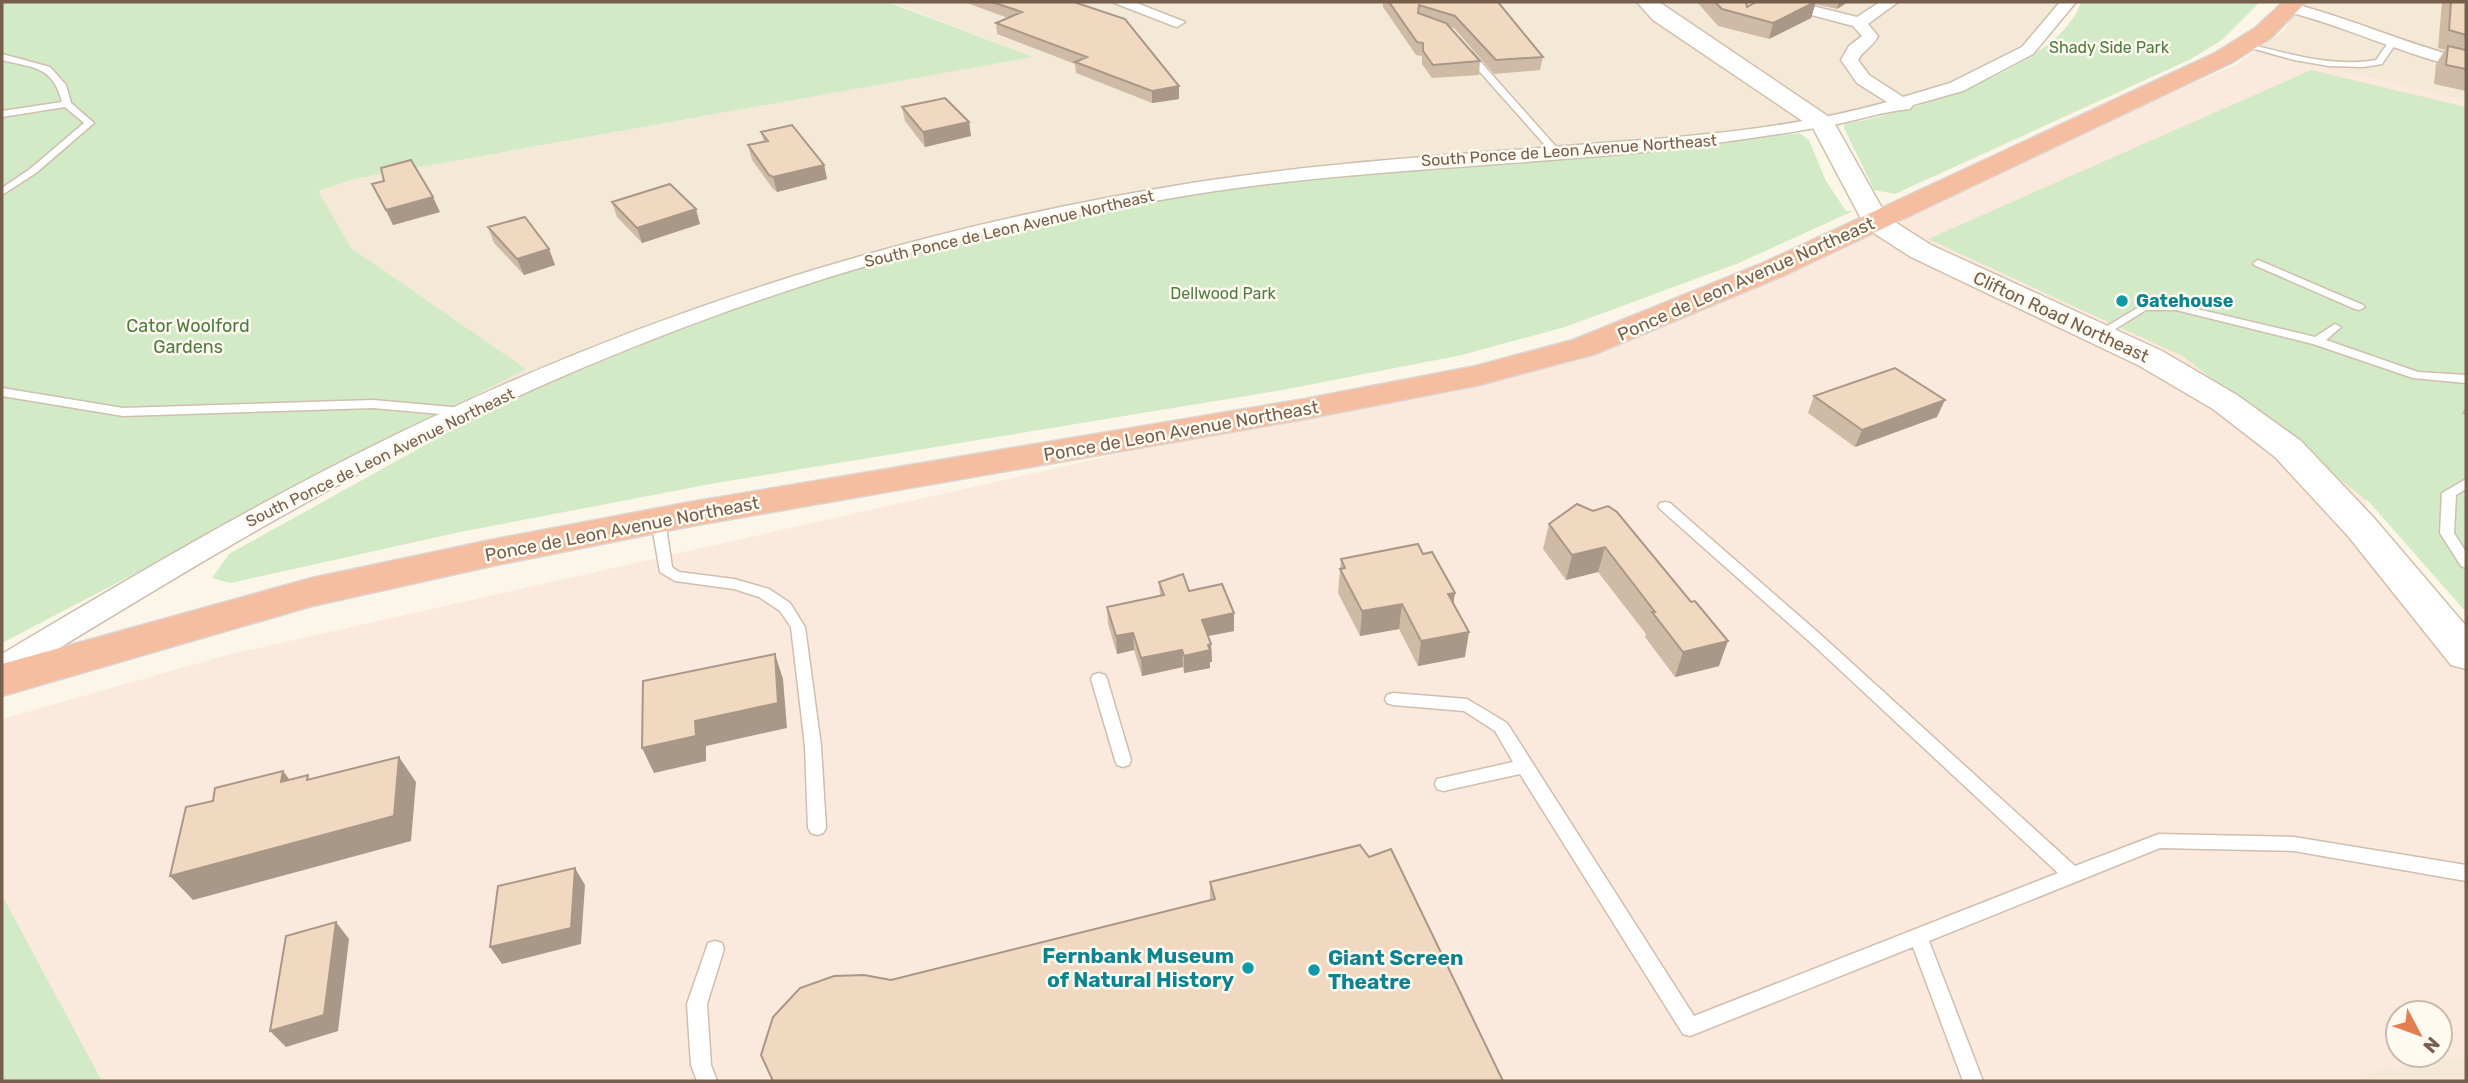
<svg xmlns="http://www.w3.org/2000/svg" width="2468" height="1083" font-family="Rubik,sans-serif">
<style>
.residential{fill:#f4e9d7}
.commercial{fill:#fce9dd;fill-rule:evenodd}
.green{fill:#d3eac7}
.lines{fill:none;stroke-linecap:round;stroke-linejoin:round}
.lane-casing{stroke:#cebfaf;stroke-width:3}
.street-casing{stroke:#cebfaf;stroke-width:3}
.secondary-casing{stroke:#d1c0ac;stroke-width:3}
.highway-casing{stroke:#dcd5d1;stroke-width:3}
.lane{fill:#fff;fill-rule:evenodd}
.street{fill:#fff;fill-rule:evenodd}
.secondary{fill:#fff;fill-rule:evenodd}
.highway{fill:#f5bea1;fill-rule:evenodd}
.wall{fill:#cfbaa6}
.shaded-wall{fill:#a99787}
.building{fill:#f1d8c1;stroke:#a99787;stroke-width:2}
.culture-dot{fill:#0f9aa8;stroke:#fffaf0;stroke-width:2.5}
.labels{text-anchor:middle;stroke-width:5;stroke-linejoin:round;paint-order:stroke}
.far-park-label{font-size:16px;fill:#507c44;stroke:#fffaf0}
.far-street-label{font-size:16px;fill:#775f4d;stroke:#fffaf0}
.street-label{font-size:18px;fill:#775f4d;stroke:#fffaf0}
.culture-label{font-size:18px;font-weight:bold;fill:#0d838f;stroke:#fffaf0;text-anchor:start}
.park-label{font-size:18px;fill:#507c44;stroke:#fffaf0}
.near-culture-label{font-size:21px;font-weight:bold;fill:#0d838f;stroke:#fffaf0;text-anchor:end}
</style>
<rect width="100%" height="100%" fill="#fcf6e9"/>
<path class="residential" d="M891 2H2063L2056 22 1997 62 1924 99 1826 125 983 234 930 237 812 277 659 339 488 416 271 194 1033 57Z
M2298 2H2466V101L2255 51 2285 30Z
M2466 1057V1081H2358L2380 1069Z"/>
<path class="commercial" d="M2255 51 2466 101V445L2353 457 2372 523 2466 630V1057L2380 1069 2358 1081H102L2 895V719L227 655 1420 386 1603 341 2237 64ZM2398 1013H2440V1055H2398Z"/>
<path class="green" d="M2 2H888L1033 57 354 179 318 191 351 248 526 369 2 643Z
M2081 2H2260L2222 40 2189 60 1895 194 1874 190 1844 128 1845 124C1908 112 2059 69 2081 2Z
M2311 70 2466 107V612L2370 503 2184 357 1928 239Z
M1799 133 1809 140 1826 181 1846 211H1853L1739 263 1565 327 1462 355 1277 391 716 483 465 531 230 583 212 578 229 554 497 405 676 331 825 275 1045 220 1212 187Z
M2 895 102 1081H2Z"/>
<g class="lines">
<g class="lane-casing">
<path id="lane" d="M2390 40 2397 42 2382 64 2363 67 2329 66 2294 60 2240 45 2244 43C2287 53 2331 68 2376 60Z
M1465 51H1471L1558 149V153H1552L1465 55Z
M2 54 50 67 66 85 71 103 94 123 36 173 2 195V188L30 169 84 123 65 107 2 117V111L62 102C53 66 34 68 2 60Z
M2258 260 2363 305 2365 307 2359 310 2355 309 2254 265 2253 263Z
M2144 304H2176L2315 337 2335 324 2341 327 2326 340 2418 372 2466 375V383L2413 378 2313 344 2176 310H2146L2104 336 2100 337 2094 334Z
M2 388 123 408 373 400 463 408 469 412 463 416 373 408 123 416 2 396Z
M2466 479V489L2456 495 2454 533 2466 552V568L2461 566 2440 533 2442 493Z
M1665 502 1670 503 1821 635 2075 866 2159 834 2294 837 2466 865V881L2294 851 2160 848 1929 941 1983 1081H1963L1913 947 1690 1036 1683 1034 1520 774 1443 791 1437 789 1435 784 1437 779 1513 762 1495 731 1464 711 1393 705 1387 703 1385 699 1387 695 1393 693 1467 699 1507 723 1694 1016 2058 873 1811 643 1660 509 1658 506 1660 503Z
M658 515 665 520 672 567 679 572 734 579 769 589 790 603 805 627 821 746 826 828 823 833 817 835 811 833 808 828 805 746 791 627 780 611 759 597 734 589 675 581 660 572 651 520Z
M1099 673 1105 675 1107 679 1131 760 1129 765 1123 767 1117 765 1115 760 1091 679 1093 675Z
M715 941 722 943 724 949 707 1004 711 1065 717 1081H697L691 1065 687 1004 706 949 708 943Z"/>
</g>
<g class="street-casing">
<path id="street" d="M1112 2H1134L1185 22 1177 27 1171 25Z
M1771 2H1796L1857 17 1880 2H1898L1868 24 1878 36C1873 47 1863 50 1858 60L1869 75 1903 97 1950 83 2022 47 2060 2H2076L2033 54 1963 91 1913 105 1910 109C1885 111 1858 120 1832 125 1772 136 1712 144 1652 151 1498 167 1344 170 1190 195 1091 211 991 231 894 258 730 304 568 369 415 445 277 514 145 596 13 676L2 679V654C131 577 260 501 395 435 648 311 915 227 1192 183 1325 162 1457 155 1590 144 1689 137 1791 129 1887 102L1857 83 1841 60 1849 46 1862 36 1853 26 1774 5Z
M2291 3C2353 19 2406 44 2466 59V69C2404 55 2348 27 2285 11L2283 8Z"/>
</g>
<g class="secondary-casing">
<path id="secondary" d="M1637 2H1659L1832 119 1887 217 1931 245 2162 351 2237 395 2301 441 2374 518 2466 626V669L2451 665 2348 536 2275 457 2213 409 2138 365 1911 257 1866 228 1813 128 1653 20Z"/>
</g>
<g class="highway-casing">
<path id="highway" d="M2283 2H2306L2271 38 2231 63 1785 275 1595 354 1479 385 1305 419 691 526 496 565 312 606 2 696V664L312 578 496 539 691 502 1305 399 1476 366 1573 340 1763 263 2215 53 2255 28Z"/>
</g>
<use href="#lane" class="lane"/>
<use href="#street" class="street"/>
<use href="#secondary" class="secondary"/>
<use href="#highway" class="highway"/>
</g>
<path class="wall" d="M966 2H1074L1179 86V99L1152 103 1076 73 1075 64 997 34 996 23 1008 18 967 3Z
M1383 2H1498L1543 57 1540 70 1494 74 1454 28 1449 27 1480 61 1479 75 1432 78 1422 64V56L1416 55 1383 7Z
M1697 2H1746L1747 7 1756 2H1848L1837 9 1815 4 1811 18 1769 39 1718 26Z
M2442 2H2466V91L2434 84 2436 64 2445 50 2438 48Z
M902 107 969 122 971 136 925 147 905 121Z
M761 132 824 165 827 179 777 192 773 189 752 160 748 145 764 142Z
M384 181 440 212 393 225 372 184Z
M612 202 700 224 642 243 617 217Z
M488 227 549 249 555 265 524 275 494 243Z
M1814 396 1937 417 1855 447 1808 413Z
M2466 407V416L2462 413Z
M1577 504 1719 666 1675 677 1645 637 1646 634 1598 572 1566 580 1543 549 1549 524Z
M1423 554 1455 593 1453 603 1465 657 1418 666 1399 629 1360 636 1338 593 1341 559Z
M1159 582 1189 591 1234 631 1208 636 1211 644 1212 662H1210V668L1184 673 1183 667 1142 676 1134 650 1117 654 1108 624 1107 607 1160 596Z
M1210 882 1503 1081 891 980 1210 900Z"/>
<path class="shaded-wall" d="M1816 2 1811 18 1769 39 1773 23Z
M1839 2H1848L1837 9Z
M1179 86V99L1152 103V91Z
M969 122 971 136 925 147 923 132Z
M824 165 827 179 777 192 773 177Z
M433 197 440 212 393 225 386 210Z
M696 209 700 224 642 243 637 228Z
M549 249 555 265 524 275 517 259Z
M1945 400 1937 417 1855 447 1862 430Z
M1605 547 1598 572 1566 580 1572 555Z
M1455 593 1451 618 1448 594Z
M1402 604 1399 629 1360 636 1362 611Z
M1234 613V631L1203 637 1202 620Z
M1469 632 1465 657 1418 666 1421 641Z
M1133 633 1134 650 1117 654 1116 636Z
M1728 641 1719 666 1675 677 1683 652Z
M1211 644 1212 662H1210V668L1184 673V656Z
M1182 650 1183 667 1142 676 1141 658Z
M775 654 783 679 787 728 706 746V761L654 773 642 748Z
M399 757 416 782 411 841 193 900 170 876Z
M283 771 302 796 281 782Z
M575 868 585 885 581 944 502 964 490 947Z
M336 922 349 939 338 1031 286 1047 270 1031Z"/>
<path class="building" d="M992 2H1074L1125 19 1179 86 1152 91 1075 62 1087 57 996 23 1022 12Z
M1389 2H1498L1543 57 1496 60 1455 16 1419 5 1418 13 1446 23 1480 61 1433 65 1423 51V43L1417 42Z
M1715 2H1746L1747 7 1756 2H1815L1773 23 1722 9Z
M2451 2H2466V35L2449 30Z
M2448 46 2466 50V69L2446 65Z
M945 98 969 122 923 132 902 107Z
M792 125 824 165 773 177 769 175 748 145 768 141 761 132Z
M411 160 433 197 386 210 372 184 384 181 381 168Z
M670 184 696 209 637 228 612 202Z
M525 217 549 249 517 259 488 227Z
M1895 368 1945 400 1862 430 1814 396Z
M1577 504 1593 511 1608 506 1617 512 1691 602 1695 601 1728 641 1683 652 1652 612H1655L1605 547 1572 555 1549 524Z
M1418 544 1423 554 1432 552 1455 593 1448 594 1469 632 1421 641 1402 604 1362 611 1340 569 1345 568 1341 559Z
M1183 574 1189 591 1222 584 1234 613 1202 620 1211 644 1208 645 1210 650 1184 656 1182 650 1141 658 1133 633 1116 636 1107 607 1164 595 1159 582Z
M775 654 778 703 695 721 696 736 642 748 643 681Z
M399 757 394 816 170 876 186 807 213 801 215 788 283 771 281 782 308 775 307 780Z
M1360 845 1369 857 1391 849 1503 1081H773L761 1055 773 1017 800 988 834 976 864 975 891 980 1215 899 1210 882Z
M575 868 571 928 490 947 498 886Z
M336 922 324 1015 270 1031 286 936Z"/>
<g class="culture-dot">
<circle cx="2122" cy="301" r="7"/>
<circle cx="1248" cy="968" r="7"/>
<circle cx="1314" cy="970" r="7"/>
</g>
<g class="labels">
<g class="far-park-label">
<text x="2109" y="53">Shady Side Park</text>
<text x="1223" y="299">Dellwood Park</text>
</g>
<g class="far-street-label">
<text transform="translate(1569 150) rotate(-4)" y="6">South Ponce de Leon Avenue Northeast</text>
<text transform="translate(1009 228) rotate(-13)" y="6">South Ponce de Leon Avenue Northeast</text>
<text transform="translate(380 457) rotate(-26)" y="6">South Ponce de Leon Avenue Northeast</text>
</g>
<g class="street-label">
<text transform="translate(1746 279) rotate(-24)" y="6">Ponce de Leon Avenue Northeast</text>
<text transform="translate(2061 317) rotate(25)" y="6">Clifton Road Northeast</text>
<text transform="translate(1181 431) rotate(-10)" y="6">Ponce de Leon Avenue Northeast</text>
<text transform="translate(622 529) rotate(-11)" y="6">Ponce de Leon Avenue Northeast</text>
</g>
<g class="culture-label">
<text x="2136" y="307">Gatehouse</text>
</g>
<g class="park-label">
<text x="188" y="332">Cator Woolford<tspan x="188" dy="21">Gardens</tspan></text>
</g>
<g class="near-culture-label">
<text x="1234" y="963">Fernbank Museum<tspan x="1234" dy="24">of Natural History</tspan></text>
<text x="1328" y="965" text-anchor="start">Giant Screen<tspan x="1328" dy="24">Theatre</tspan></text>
</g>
</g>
<rect width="2468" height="1083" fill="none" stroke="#775f4d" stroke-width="7"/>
<g transform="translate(2419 1034) rotate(131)"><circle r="33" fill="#fffaf0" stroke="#c9bcaf" stroke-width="2"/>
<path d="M0-5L12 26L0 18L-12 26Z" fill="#e37e51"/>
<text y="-10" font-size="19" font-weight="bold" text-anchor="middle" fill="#775f4d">N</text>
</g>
</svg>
